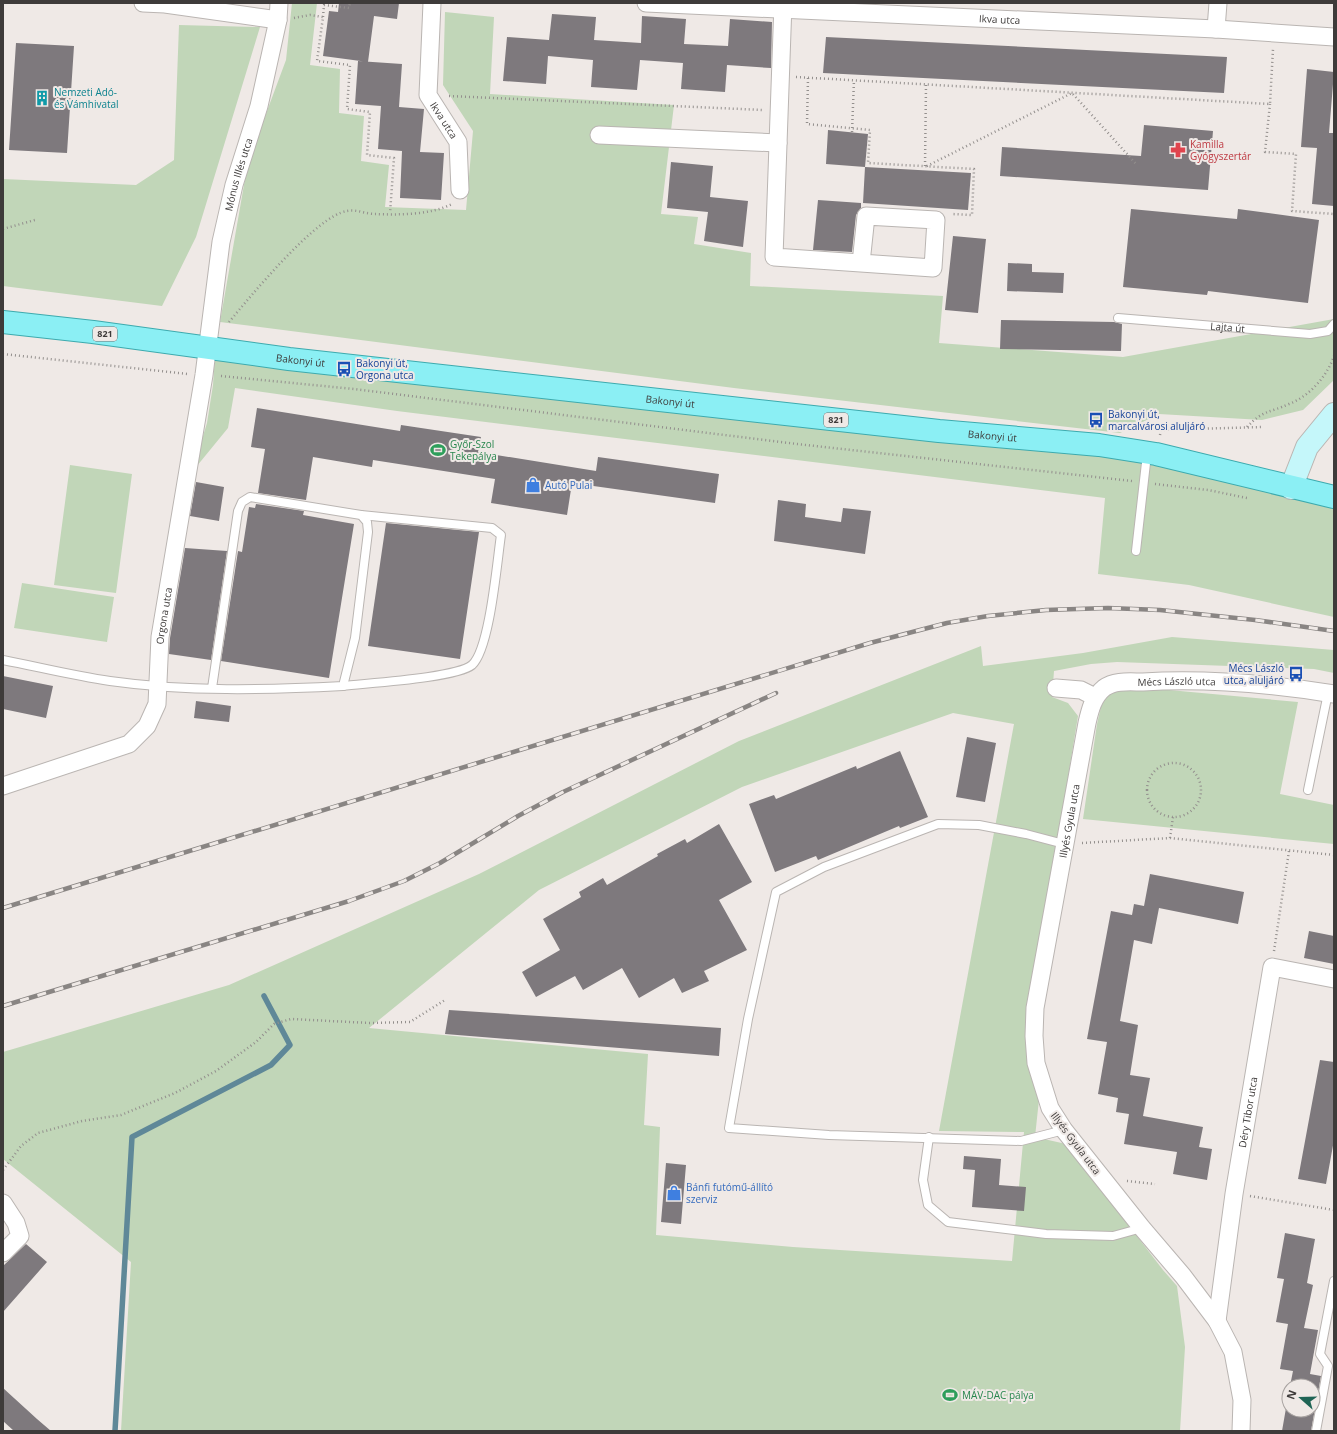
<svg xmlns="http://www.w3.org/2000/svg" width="1337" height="1434" font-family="'Open Sans',sans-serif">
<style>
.green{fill:#c1d6b8;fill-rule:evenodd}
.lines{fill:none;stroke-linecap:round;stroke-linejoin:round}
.stream{stroke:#5f8898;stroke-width:5.5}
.building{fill:#7e797d}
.lane-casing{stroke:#bab5b2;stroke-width:10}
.street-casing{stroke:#bab5b2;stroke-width:19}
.secondary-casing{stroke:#bab5b2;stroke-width:24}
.primary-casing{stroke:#3daaae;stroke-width:24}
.path{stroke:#938f8d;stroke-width:2.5;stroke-dasharray:1 3;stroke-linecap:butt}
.lane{stroke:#fff;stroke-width:8}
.street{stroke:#fff;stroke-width:17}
.secondary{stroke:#c5f7fa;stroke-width:22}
.primary{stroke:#8beff4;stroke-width:22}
.rail-casing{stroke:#898583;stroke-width:4.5}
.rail{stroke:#efe9e6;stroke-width:3;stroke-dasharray:9;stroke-linecap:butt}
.labels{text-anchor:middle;stroke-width:4;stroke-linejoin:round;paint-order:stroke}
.shield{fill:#efe9e6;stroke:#736f6e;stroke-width:1}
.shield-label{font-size:9px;font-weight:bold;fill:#3e3b3a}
.street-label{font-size:10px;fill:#3e3b3a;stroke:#efe9e6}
.culture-label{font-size:10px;fill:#0d838f;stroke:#efe9e6;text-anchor:start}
.health-label{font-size:10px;fill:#be3a42;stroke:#efe9e6;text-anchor:start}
.transit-label{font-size:10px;fill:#164399;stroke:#efe9e6;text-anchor:start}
.leisure-label{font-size:10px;fill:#27864d;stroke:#efe9e6;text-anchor:start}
.shop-label{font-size:10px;fill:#366cbe;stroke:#efe9e6;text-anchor:start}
</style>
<rect width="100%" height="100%" fill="#efe9e6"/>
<path class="green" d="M292 3H317L310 65 340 69 339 113 364 116 361 161 389 165 385 207 466 210 473 131 443 85 445 12 494 17 490 94 674 105 661 214 698 217 694 244 751 253 750 286 943 296 939 343 1123 357 1334 319V380L1303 410 1262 420 1159 414 1120 433 734 388 220 322 248 162 286 60Z
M179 25 260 27 196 237 162 306 3 286V179L136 185 174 160Z
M215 355 1134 457 1334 506V617L1189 585 1098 574 1105 498 397 411 235 388 228 428 192 472 207 423 213 385Z
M70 465 132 474 116 593 54 585Z
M22 583 114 597 107 642 14 628Z
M1172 637 1334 650V673L1314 669 1117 662 1091 664 1054 671 1052 697 1068 703 1078 716 1031 1006 1043 1062 1035 1137 1066 1144 1163 1270 1177 1286 1185 1347 1180 1431H121L131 1262 3 1159V1052L229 985 479 874 739 741 981 646 983 666 1083 653ZM953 713 1014 724 939 1131 1024 1132 1012 1261 793 1247 656 1235 660 1127 644 1125 648 1054 369 1028 539 890 742 787Z
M1126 686 1298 702 1280 794 1334 805V844L1083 819 1097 724 1103 698Z"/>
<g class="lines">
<path class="stream" d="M115 1431 132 1137 271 1065 290 1045 264 996"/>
</g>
<path class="building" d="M339 3H399L397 19 374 16 368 62 323 56 329 11 338 12Z
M552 14 596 17 594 40 641 43 642 16 686 19 684 44 728 46 730 19 772 22 771 68 727 65 725 92 681 89 683 63 640 60 637 90 591 87 593 60 548 56 546 84 503 81 507 37 549 40Z
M826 37 1227 57 1224 93 823 73Z
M16 43 74 46 67 153 9 150Z
M358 61 402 64 399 107 424 109 420 152 444 153 441 200 400 198 402 151 378 149 381 106 355 104Z
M1307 69 1334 72 1329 133H1334V206L1312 204 1317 148 1301 147Z
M1144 125 1213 131 1208 190 1000 176 1002 147 1141 156Z
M828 130 868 134 865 167 826 164Z
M671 162 713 166 710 197 748 201 743 247 704 241 708 212 667 208Z
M865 167 971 173 968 210 863 203Z
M818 200 861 203V208L856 215 852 252 813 250Z
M1131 209 1237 219 1238 209 1319 220 1308 303 1208 291 1207 295 1123 287Z
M953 236 986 239 978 313 945 310Z
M1008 263 1032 264V272L1064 273 1063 293 1007 291Z
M1001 320 1114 322 1122 324 1121 351 1000 349Z
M257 408 400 431 401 425 481 437 478 452 596 471 598 457 719 474 715 503 572 483 567 515 491 503 495 479 373 460 372 467 313 457 306 500 258 493 265 449 251 447Z
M196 482 224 487 219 521 190 516Z
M778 500 806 504 805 517 841 522 843 508 871 511 865 554 774 541Z
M256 504 304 511 303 515 354 524 329 678 221 661 238 551 242 552 249 507 255 508Z
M386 523 479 532 460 659 368 646Z
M185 548 227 551 211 660 169 654 170 638Z
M3 676 53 686 46 718 3 709Z
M196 701 231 706 229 722 194 718Z
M967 737 996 743 985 802 956 797Z
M900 751 928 817 900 828 899 826 818 860 816 856 775 872 749 804 774 795 776 799 856 766 857 769Z
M719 824 752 882 719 900 747 950 704 971 709 981 682 993 674 978 639 998 622 968 583 990 575 976 536 997 522 972 560 950 543 919 581 897 579 892 603 878 607 885 658 856 657 854 685 839 687 843Z
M1150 874 1244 892 1238 924 1159 908 1152 944 1134 940 1120 1021 1138 1025 1130 1075 1150 1078 1143 1116 1203 1127 1199 1147 1212 1149 1207 1180 1173 1174 1177 1152 1124 1144 1129 1114 1116 1112 1118 1098 1098 1094 1107 1042 1087 1039 1111 911 1132 915 1134 904 1144 906Z
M1309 931 1334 936V964L1304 958Z
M449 1010 721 1028 719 1056 445 1034Z
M1320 1060 1334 1062V1140L1326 1184 1298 1179Z
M964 1156 1001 1159 999 1185 1026 1187 1024 1211 972 1207 975 1170 963 1169Z
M666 1163 686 1165 681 1224 661 1222Z
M1285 1233 1315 1239 1307 1283 1313 1285 1304 1328 1318 1330 1310 1374 1321 1376 1311 1431H1282L1289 1391V1410H1313V1386H1290L1293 1371 1280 1369 1288 1324 1276 1322 1284 1279 1277 1278Z
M26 1244 47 1262 3 1312V1266Z
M3 1388 37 1419 51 1431H14L3 1421Z"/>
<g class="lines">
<g class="lane-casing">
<g id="lane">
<path id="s1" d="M1118 318 1310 334 1328 331 1334 324"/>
<path d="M1136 551 1147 454"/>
<path d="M3 660C39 667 74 676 110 681 187 692 266 690 343 686L355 638 368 532 367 522 361 515 250 497 242 502 238 511 212 688"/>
<path d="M343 686C368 683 456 678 472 665 490 649 497 561 501 535L492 528 361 515"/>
<path d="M1308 790 1328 693"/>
<path d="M1064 1130 1021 1141 829 1135 729 1128 748 1019 776 892 824 867 938 824 979 825 1026 834 1064 844"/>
<path d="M929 1137 923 1180 928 1205 948 1222 1046 1234 1113 1236 1142 1228"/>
<path d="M1316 1431 1328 1366 1320 1354 1334 1281"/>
</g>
</g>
<g class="street-casing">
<g id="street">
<path d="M143 3 165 4 278 20"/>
<path id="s2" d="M432 3 428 95 458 142 460 190"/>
<path id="s3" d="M646 3 1216 29 1334 37"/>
<path d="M783 3 774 257 933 268 936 220 866 216 861 263"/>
<path d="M1216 29 1218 3"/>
<path d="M599 135 778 143"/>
<path d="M1056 688 1081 690 1095 697"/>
<path id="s4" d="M3 786 129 744 147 726 157 704 160 637 204 375 221 242 234 185 259 106 278 20 279 3"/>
<path d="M3 1203 16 1223 20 1236 3 1253"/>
<path id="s5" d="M1217 1321 1234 1194 1272 967 1334 979"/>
<path id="s6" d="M1241 1431 1242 1400 1233 1352 1217 1321 1183 1276 1142 1228 1064 1130 1050 1108 1036 1063 1034 1036 1035 1008 1087 723C1090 710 1093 697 1104 688 1115 680 1130 682 1143 682 1207 678 1271 684 1334 694"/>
</g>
</g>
<g class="secondary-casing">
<path id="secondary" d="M1291 488 1307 447 1334 414"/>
</g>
<g class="primary-casing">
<g id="primary">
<path id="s7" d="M3 322 93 332 289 359 939 431 1099 445 1156 454 1334 497"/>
</g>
</g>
<path class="path" d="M323 17 324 5 349 8 350 3
M294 18 310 15 323 17 317 61 350 65 347 109 370 112 367 155 394 158 390 213
M796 77 1270 104 1273 49
M808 78 807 124 870 130 868 163 974 169 972 215 951 214
M926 85 925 167 1072 93 1137 165
M449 96 763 110
M1270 104 1265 152 1296 154 1292 211 1334 214
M852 132 854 80
M3 229 35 220
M229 322C250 297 317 215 347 211 356 209 366 214 375 214 398 215 431 215 452 204
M3 354 188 374
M221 376 354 389 797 444 1132 481
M1247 427C1263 410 1269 413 1289 404 1310 396 1327 376 1334 356
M1160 435 1161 430 1262 427
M1155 484 1208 490 1247 498
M1147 790a27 27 0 1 1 54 0a27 27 0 1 1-54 0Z
M1170 838 1173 817
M1082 843 1170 838 1334 855
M1274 951 1289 851
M3 1170 21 1146 38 1133 82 1121 121 1115 175 1093 216 1071 256 1042 274 1024 291 1019 370 1023 410 1022 445 1000
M1127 1181 1155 1184
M1250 1196 1334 1210"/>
<use href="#lane" class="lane"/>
<use href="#street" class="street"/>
<use href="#secondary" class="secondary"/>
<use href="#primary" class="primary"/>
<g class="rail-casing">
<path id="rail" d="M3 908 870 643 947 623 988 616 1046 610 1108 608 1160 610 1255 620 1334 631
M3 1006 349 901 404 881 440 863 518 816 563 792 776 693"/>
</g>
<use href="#rail" class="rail"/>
</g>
<defs>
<g id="building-bare" transform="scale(1.2)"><path d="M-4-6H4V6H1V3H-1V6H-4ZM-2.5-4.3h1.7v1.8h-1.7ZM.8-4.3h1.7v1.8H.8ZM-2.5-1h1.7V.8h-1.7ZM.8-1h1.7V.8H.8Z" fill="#0f9aa8" stroke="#efe9e6" stroke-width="2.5" paint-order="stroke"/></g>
<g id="pharmacy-bare" transform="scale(1.2)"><path d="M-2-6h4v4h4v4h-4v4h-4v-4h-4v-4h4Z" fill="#e0444e" stroke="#efe9e6" stroke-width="2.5" paint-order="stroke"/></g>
<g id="bus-bare" transform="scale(1.2)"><path d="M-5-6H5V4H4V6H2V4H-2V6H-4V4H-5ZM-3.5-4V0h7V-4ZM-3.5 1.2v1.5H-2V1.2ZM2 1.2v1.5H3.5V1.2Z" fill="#1a4fb4" stroke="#efe9e6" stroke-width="2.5" paint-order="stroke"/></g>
<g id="stadium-bare" transform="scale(1.2)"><path d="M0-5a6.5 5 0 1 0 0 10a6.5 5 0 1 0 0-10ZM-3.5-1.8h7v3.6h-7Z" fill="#2e9e5b" stroke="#efe9e6" stroke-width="2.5" paint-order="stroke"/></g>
<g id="shop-bare" transform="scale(1.2)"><path d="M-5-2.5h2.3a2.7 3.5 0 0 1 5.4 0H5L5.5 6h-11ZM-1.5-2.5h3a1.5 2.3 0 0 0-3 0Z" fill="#3f7fe0" stroke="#efe9e6" stroke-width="2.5" paint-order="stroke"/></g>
</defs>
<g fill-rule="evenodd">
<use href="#building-bare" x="42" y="98"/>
<use href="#pharmacy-bare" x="1178" y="150"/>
<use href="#bus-bare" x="344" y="369"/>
<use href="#bus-bare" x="1096" y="420"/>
<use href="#stadium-bare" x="438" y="450"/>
<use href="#shop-bare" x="533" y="485"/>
<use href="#bus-bare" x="1296" y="674"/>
<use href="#shop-bare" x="674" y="1193"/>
<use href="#stadium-bare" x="950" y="1395"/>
</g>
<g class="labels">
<g class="shield">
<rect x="93" y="327" width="24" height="14" rx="3"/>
<rect x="824" y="413" width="24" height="14" rx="3"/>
</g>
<g class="shield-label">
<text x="105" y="337">821</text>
<text x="836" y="423">821</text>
</g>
<g class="street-label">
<text dy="4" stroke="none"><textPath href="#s3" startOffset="354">Ikva utca</textPath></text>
<text dy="4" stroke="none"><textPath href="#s2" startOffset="122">Ikva utca</textPath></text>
<text dy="4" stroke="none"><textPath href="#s4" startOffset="719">Mónus Illés utca</textPath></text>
<text dy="4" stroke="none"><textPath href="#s1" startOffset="110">Lajta út</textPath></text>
<text dy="4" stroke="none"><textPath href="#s7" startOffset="300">Bakonyi út</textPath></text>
<text dy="4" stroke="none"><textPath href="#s7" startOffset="672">Bakonyi út</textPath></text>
<text dy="4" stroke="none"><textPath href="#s7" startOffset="996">Bakonyi út</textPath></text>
<text dy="4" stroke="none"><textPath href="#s4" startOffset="271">Orgona utca</textPath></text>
<text dy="4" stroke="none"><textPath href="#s6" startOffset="891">Mécs László utca</textPath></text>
<text dy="4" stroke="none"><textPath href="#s6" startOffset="678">Illyés Gyula utca</textPath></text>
<text dy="4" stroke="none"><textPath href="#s5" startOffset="211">Déry Tibor utca</textPath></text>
<text transform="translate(1076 1143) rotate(53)" y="4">Illyés Gyula utca</text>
</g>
<g class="culture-label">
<text x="54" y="96">Nemzeti Adó-<tspan x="54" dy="12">és Vámhivatal</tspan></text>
</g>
<g class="health-label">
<text x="1190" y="148">Kamilla<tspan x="1190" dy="12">Gyógyszertár</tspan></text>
</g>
<g class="transit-label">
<text x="356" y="367">Bakonyi út,<tspan x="356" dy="12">Orgona utca</tspan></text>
<text x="1108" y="418">Bakonyi út,<tspan x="1108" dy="12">marcalvárosi aluljáró</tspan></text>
<text x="1284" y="672" text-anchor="end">Mécs László<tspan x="1284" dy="12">utca, aluljáró</tspan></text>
</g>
<g class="leisure-label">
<text x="450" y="448">Győr-Szol<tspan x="450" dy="12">Tekepálya</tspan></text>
<text x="962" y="1399">MÁV-DAC pálya</text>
</g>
<g class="shop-label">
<text x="545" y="489">Autó Pulai</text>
<text x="686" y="1191">Bánfi futómű-állító<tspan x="686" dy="12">szerviz</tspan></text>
</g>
</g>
<rect width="1337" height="1434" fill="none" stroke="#3e3b3a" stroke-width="8"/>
<g transform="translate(1301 1398) rotate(290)"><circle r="19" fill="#efe9e6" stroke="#a8a3a1"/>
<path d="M0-3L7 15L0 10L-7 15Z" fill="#1f6455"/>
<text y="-6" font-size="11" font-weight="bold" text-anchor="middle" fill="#3e3b3a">N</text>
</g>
</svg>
